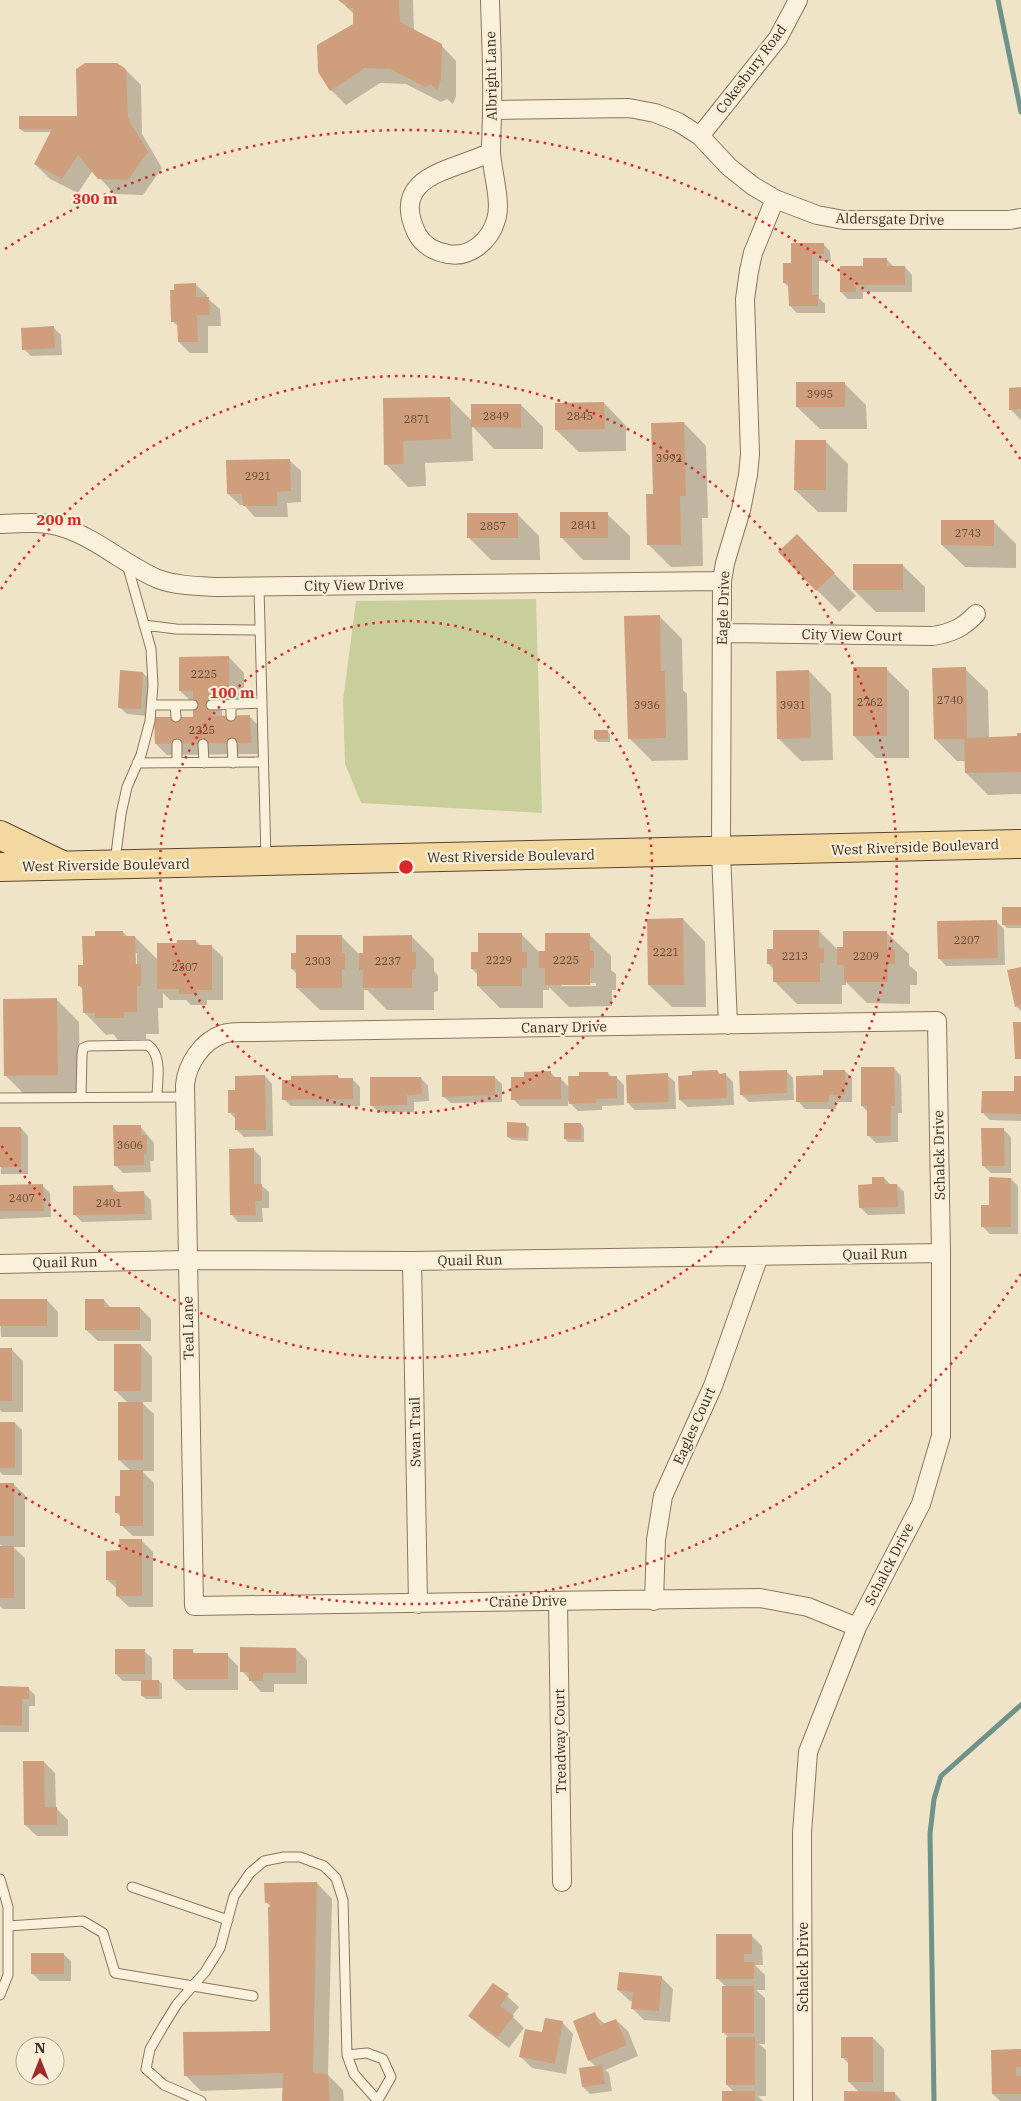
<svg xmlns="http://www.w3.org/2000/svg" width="1021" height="2101" font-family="'IBM Plex Serif',serif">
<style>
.green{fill:#c9cf9b}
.shadow{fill:#0003;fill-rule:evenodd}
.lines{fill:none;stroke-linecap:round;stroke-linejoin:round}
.stream{stroke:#6f938a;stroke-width:5}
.building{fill:#cf9f7d}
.lane-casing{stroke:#8d765c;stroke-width:11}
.street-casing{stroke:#8d765c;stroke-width:20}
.primary-casing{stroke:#5b4430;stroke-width:30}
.lane{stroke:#faf1dc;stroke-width:9}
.street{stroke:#faf1dc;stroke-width:18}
.primary{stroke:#f3d9a0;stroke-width:28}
.ring{fill:none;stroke:#d62828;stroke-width:2.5;stroke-dasharray:2.5 5}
.labels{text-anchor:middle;stroke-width:4.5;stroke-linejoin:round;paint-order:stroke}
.number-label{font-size:11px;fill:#624a37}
.street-label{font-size:14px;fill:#3d2e20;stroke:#f7eed8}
.centre{fill:#d62828;stroke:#f7eed8;stroke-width:2.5}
.ring-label{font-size:15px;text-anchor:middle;font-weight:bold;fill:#d62828;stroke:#f7eed8;stroke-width:4.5;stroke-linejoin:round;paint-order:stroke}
</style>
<rect width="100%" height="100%" fill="#f0e4c8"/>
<path class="green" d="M536 599 542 813 361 803 345 764 343 700 356 601Z"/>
<path class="shadow" d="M339 0H413L414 31 441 45 456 61V96L453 104 447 99 441 102 406 84 380 83 346 105 331 90 355 24V15Z
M126 70 141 85 142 134 162 168 143 195 114 194 93 170 78 193 50 179 35 164 52 132H24L20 129 78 117Z
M823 244 830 251 831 261H819V298L825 304V313H797L790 306V288L784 283 792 264Z
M886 259 894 267H905L912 275V292H863V299H848L841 292 864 267Z
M195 284 207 295V298L220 309 221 326H208V353H190L179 342V327L172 321Z
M53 327 61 335 62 355 31 356 24 349Z
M844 383 866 405 867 429H820L797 407Z
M1021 388V420L1010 409Z
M449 398 472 421 521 405 543 427V449H494L472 426 473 461 425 463 426 486 408 487 386 464 384 400Z
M604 403 626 426V451L579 452 556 430Z
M684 423 706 446 708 518H702L703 566 671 567 649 545 654 495Z
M826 442 848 464 847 512H818L795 490Z
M289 460 301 471V502L287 503 288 517H255L244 505H240L228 494Z
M517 514 539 536 540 560H491L469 538Z
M607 514 630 536V560H583L561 537Z
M994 522 1016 544V568L965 567 942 545Z
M819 558 856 596 839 612 817 590Z
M902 565 925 587V612H876L854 590Z
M660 617 682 639 683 690 687 694 688 760 652 761 629 738Z
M229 657 244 673V706H222V717H250L261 728V754L167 755 156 744 194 718V704L180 691Z
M886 669 909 691V758H876L854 736Z
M965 669 988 691 989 738H1018L1021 734V794L988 795 966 773V761H957L935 739Z
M809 671 831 694 833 760 801 761 778 738Z
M143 673 150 680 148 716 127 714 119 707Z
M607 731 610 734V742H598L595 739Z
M1021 908V928H1007L1003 924Z
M683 919 705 942 706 1007H672L649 985Z
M997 922 1004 929 1005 965 946 966 939 958Z
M819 931 839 951 886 932 909 954V965L917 972V985H910V1004L867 1003 846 982V985H842V1004H797L774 981V970L768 963 775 950Z
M123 932 128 937H135L158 960 178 944 196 941 201 946H211L223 957V1000H207V1005H191L186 1000H170L163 993V1008H158L159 1034H146V1039L118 1040 113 1034 106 1035 84 1012V990L79 986 84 966 96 937ZM134 953H137V971H135Z
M521 934 540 953H546L589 934 611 956V970L616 974V990H612V1006L569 1007 549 987V990H543V1008H500L478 986V975L472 969 479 954ZM596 983V986H561V984Z
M341 936 359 954H364L411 936 434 959V971L438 976V991L434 992V1010H387L367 990H364V1010H320L297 988V974L292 969 297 954Z
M1021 969V1011L1016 1006Z
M57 1000 79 1022 80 1097 28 1098 5 1075Z
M894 1068 901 1076 902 1113H898V1142L876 1143 868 1135V1112L862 1106Z
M717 1071 720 1075H726L733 1082 734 1105 688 1107 680 1100 693 1076Z
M786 1071 793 1078 794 1100 749 1102 741 1094Z
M845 1071 852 1078V1102H836V1109H805L798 1101 824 1076Z
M551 1073 556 1078H560L570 1088 580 1077 608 1073 612 1077H616L624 1085V1105L602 1106V1110L578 1111 568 1101V1106H520L513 1099 525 1078Z
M667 1075 675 1082 676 1109 635 1110 628 1103Z
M265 1076 272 1084 273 1136 244 1137 237 1130V1120L230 1113 237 1092Z
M338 1076 340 1079H352L360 1087V1106H291L284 1099Z
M494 1077 502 1084V1102L451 1103 443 1096Z
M421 1078 428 1086 429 1101 414 1102V1112H379L371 1105Z
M1021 1078V1121L990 1120 983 1113 1015 1093Z
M525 1124 529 1127 528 1141 512 1140 508 1137Z
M581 1124 584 1128V1142H568L565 1139Z
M140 1126 154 1143V1161H150L151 1172 123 1173 115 1165Z
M21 1128 28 1136V1174H1L0 1129Z
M1003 1129 1011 1137V1173H991L983 1166Z
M254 1150 261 1157V1185L269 1192V1208H262L263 1222H238L231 1214Z
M884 1178 891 1185H897L904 1192 905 1214 868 1215 860 1207 874 1185Z
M1011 1179 1018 1186V1234H990L983 1227 990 1206Z
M43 1186 50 1193 51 1217 0 1219V1187Z
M112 1186 119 1193H144L151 1200 152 1220 82 1222 74 1214Z
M0 1300H47L58 1312V1337H1Z
M104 1300 111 1308H140L151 1319V1341H98L86 1330Z
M141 1345 152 1357V1402H141L154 1414V1471H142L154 1483V1536H133L121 1525V1517L116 1512 131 1471 119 1460 128 1403 115 1390Z
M0 1350H12L23 1361V1412H2L0 1410Z
M0 1423H15L22 1430V1475H3L0 1472Z
M0 1484H13L25 1495V1547H13L25 1558V1609H3L0 1606V1547H3L0 1544Z
M141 1540 153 1552V1607H129L117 1596V1589L107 1579 121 1552Z
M296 1649 307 1660V1684H274V1692H261L242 1671Z
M144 1651 152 1658V1681H159L162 1684V1699H146L142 1696V1681H123L116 1674Z
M192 1651 196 1655H227L238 1666V1690H186L174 1679Z
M28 1688 35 1695V1706H29V1732H0V1710Z
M44 1762 55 1773 56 1808 68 1820V1836H37L25 1825Z
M317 1883 332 1899 328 2075 343 2090 344 2101H284V2088L201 2091 185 2075 272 2032V1908L266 1902Z
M751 1935 762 1946 763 1965H755L765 1975V1990H756L765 1998V2044H759L766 2050V2096H758L763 2101H723L734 2092 727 2085 730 2039 723 2032 726 1987 717 1978Z
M63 1954 71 1961V1981H40L33 1974Z
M662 1978 673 1989 670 2022 644 2020 633 2009V2002L630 2001 618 1990Z
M494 1984 519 2007 512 2016 524 2028 509 2048 481 2027 470 2016Z
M594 2014 605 2024 616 2020 628 2031 638 2056 605 2070 609 2073 612 2091 590 2094 583 2087 596 2067 589 2060Z
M562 2022 573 2034 566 2074 532 2068 521 2057Z
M873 2038 884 2049V2093H894L902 2101H845L860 2093 849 2082V2064L842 2057Z
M1021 2050V2101H1000L993 2094Z"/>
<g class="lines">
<path class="stream" d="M998 0 1021 112
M934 2101 930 1834 934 1799 941 1776 1021 1705"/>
</g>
<path class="building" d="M338 0H399L400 22 442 44 441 80 437 90 431 84 425 87 390 69 365 68 330 91 318 72 317 45 353 24V8H347V3H342Z
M85 63H117L126 69 128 118 148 152 128 180 98 179 78 155 62 179 34 164 52 129H19V116H77L76 69Z
M791 243H824V254H812V295H818V306H789L788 283H783V263H791Z
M863 258H887V266H905V285H856V292H840V266H863Z
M196 283V297H209L210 315H197L198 342H178L177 322H171L170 290H174V284Z
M54 326 55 348 22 350 21 328Z
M796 382H845V407H796Z
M1021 387V409L1009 410V388Z
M450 397 451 439 403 441 404 464 384 465 383 398Z
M604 402 605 429 555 430V403Z
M471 404H521V428L471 427Z
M684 422 686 496H680L681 545H647L646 494H653L651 423Z
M795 440H826V490H794Z
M290 459 291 491 277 492V506H243L242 494H227L226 460Z
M560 512H608V538H560Z
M467 513H518V538H467Z
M941 520H994V546L941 545Z
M797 534 835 573 816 591 778 552Z
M853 564H903V590H853Z
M660 615 661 671H665L666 738 628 739 624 616Z
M229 656V691H211L212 716 250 715 251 743 155 744 154 717H193V691H179V657Z
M853 667H887V736H853Z
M966 667 967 738 1017 736V733H1021V772L965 773 964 739H934L932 668Z
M120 670 143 672 141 709 118 708Z
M809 670 811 738 777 739 776 671Z
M594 730H608V739H594Z
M1002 907H1021V925H1002Z
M683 918 684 985H648L647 919Z
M997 920 998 958 938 959 937 921Z
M773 930H819V948H824V963H820V982H773V964H767V949H773Z
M95 931H123V936H135L136 964H141V986H137V1012H124V1018H95V1013H83L82 986H78V965H83L82 936H95Z
M843 931H887V949H895V964H888V982H844V965H837V947H843Z
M478 933H522V952H527V968H522V986H477V969H471V952H478Z
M545 933H590V951H594V968H590V985H545V968H539V951H545Z
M296 935H342V953H345V969H342V988H296V969H291V953H296Z
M412 935V952H416V969L412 970V988H363V970H359V953H363V936Z
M177 940H196V945H212V990H197V994H179V989H157V943H177Z
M1021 967V1005L1015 1007 1007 970Z
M57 998 58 1075 4 1076 3 999Z
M1013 1022H1021V1059H1015Z
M861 1067H894L895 1106H891V1136H867V1106H861Z
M717 1070 719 1074 726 1073 727 1098 679 1100 678 1076 692 1075V1071Z
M787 1070V1093L740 1095 739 1071Z
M823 1070H845V1095H829V1102H796V1076L823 1075Z
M551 1071V1077H561V1099L511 1100V1077H524V1072Z
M579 1072H608V1076H617V1098L596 1099V1103L569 1104 568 1076H579Z
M668 1073 669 1102 627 1103 626 1075Z
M265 1075 266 1130H235V1113H228V1090H235V1076Z
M338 1075V1078H353V1099L282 1100V1080H291V1076Z
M442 1076H495V1095L442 1097Z
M1014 1076H1021V1114L981 1113 982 1091H1014Z
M370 1077H421L422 1094 407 1095V1105L370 1106Z
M507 1122 526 1123V1138L507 1137Z
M564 1123H581V1139H564Z
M113 1125H141V1135H147V1154H144V1165L114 1166Z
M0 1127H21V1167H0Z
M981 1128H1004L1005 1166H982Z
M254 1148V1184H262V1201H255L256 1215H230L229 1149Z
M872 1177H884L885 1184H897L898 1207 859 1208 858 1185 872 1184Z
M989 1177 1011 1178V1227H981V1205H989Z
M43 1184 44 1211H0V1185Z
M113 1185V1192L144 1191 145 1214 73 1215V1186Z
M0 1299H47V1326H0Z
M85 1299H104V1307H140V1330H85Z
M114 1344H141V1391H114Z
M0 1348H12V1401H0Z
M118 1402H143V1460H118Z
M0 1422H15V1468H0Z
M120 1470H143V1526H120V1513H115V1496H120Z
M0 1483H14V1536H0Z
M119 1539H142V1596H116V1580H106V1551L120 1550Z
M0 1546H14V1598H0Z
M240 1647 296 1648V1673H263V1681H249V1672H240Z
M115 1649H145V1674H115Z
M173 1649H193V1653H228V1679H173Z
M141 1680H159V1696H141Z
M0 1686 29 1687V1699H22V1726L0 1725Z
M23 1761H44L45 1807H57V1825H24Z
M317 1882 313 2073 328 2074 330 2101H282L283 2073 184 2076 183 2032 270 2031 268 1907H270V1902L265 1903 264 1883Z
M716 1934H752V1954H744V1962H754V1979H716Z
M31 1953H64V1974H31Z
M619 1972 662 1976 659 2011 631 2009 633 1992 617 1990Z
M493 1983 509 1994 500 2006 514 2016 497 2037 468 2016Z
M722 1986H754V2033H722Z
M595 2012 600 2025 616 2019 627 2045 588 2061 573 2021Z
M545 2018 563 2021 555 2064 519 2057 525 2029 542 2032Z
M726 2037H755V2085H726Z
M841 2037H873V2082H848V2058H841Z
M1021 2049V2067H1016V2076H1021V2094H992L991 2050Z
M602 2065 605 2084 582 2087 579 2068Z
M722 2091H755V2101H722Z
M844 2091 895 2092V2101H844Z"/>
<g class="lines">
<g class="lane-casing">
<path id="lane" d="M259 587 266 859
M144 625 176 629 260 630
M152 705H193
M175 705 176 717
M211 705 262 703
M231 705V716
M232 743 233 763
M177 744V763
M203 744 204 763
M137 763 263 762
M115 862 121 814 127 787 141 755 150 721 153 685 151 649 127 564
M81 1097 82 1055 83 1048 88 1046 148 1045C163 1056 157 1081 157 1097
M0 1098 185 1097
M0 1879 8 1907V1975L0 1995
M132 1887 228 1920
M8 1926 83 1921 103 1933 115 1973 253 1996
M378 2100 391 2077 383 2059 367 2053 347 2055 354 2074 378 2101
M201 2101 164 2085 146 2069 150 2049 164 2025 177 2004 205 1972 220 1948 234 1896 250 1873 264 1861 284 1857H300L324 1866 336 1878 343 1900 347 2055"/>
</g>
<g class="street-casing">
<path id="street" d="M490 0C491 37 493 74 492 110 492 124 491 138 491 152 492 172 502 202 496 220 490 241 470 258 448 254 435 252 423 245 417 234 388 174 454 171 491 152
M492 110 629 108 655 113 678 122 700 136 729 167 753 186 775 199 817 215 844 220H1009L1021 218
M700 136 778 38 798 0
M0 524C21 523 44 521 64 528 98 539 125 565 158 579 177 586 199 586 219 587L722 581
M722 633 933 636C951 633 963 628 976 614
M728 1025 721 852 722 581 725 563 741 510 748 475 750 454 745 299 749 271 753 253 775 199
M412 1261 418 1604
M0 1264 187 1260 412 1261 941 1253
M558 1601 562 1882
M654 1601 656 1540 663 1496 713 1386 759 1256
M803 2101 802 1833 808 1752 857 1627 921 1504 941 1436V1253L937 1021 250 1032C242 1032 231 1031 223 1034 202 1041 187 1064 185 1085L194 1606 760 1598 808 1607 857 1627"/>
</g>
<g class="primary-casing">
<path id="primary" d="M0 835 60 864
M0 867 1021 844"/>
</g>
<use href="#lane" class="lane"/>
<use href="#street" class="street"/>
<use href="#primary" class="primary"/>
</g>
<g class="ring">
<circle cx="406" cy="867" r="246"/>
<path d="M1 589A491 491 0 1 1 1 1145"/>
<path d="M1021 1274A737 737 0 0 1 5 1485M5 249A737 737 0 0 1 1021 460"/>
</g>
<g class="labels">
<g class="number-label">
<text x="820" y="398">3995</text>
<text x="496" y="420">2849</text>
<text x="580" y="420">2845</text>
<text x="417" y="423">2871</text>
<text x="669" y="462">3992</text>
<text x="258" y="480">2921</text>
<text x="584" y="529">2841</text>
<text x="493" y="530">2857</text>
<text x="968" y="537">2743</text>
<text x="204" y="678">2225</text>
<text x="950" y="704">2740</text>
<text x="870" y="706">2762</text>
<text x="647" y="709">3936</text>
<text x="793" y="709">3931</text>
<text x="202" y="734">2225</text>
<text x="967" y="944">2207</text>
<text x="666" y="956">2221</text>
<text x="795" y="960">2213</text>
<text x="866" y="960">2209</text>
<text x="499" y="964">2229</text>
<text x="566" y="964">2225</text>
<text x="318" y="965">2303</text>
<text x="388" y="965">2237</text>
<text x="185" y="971">2307</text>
<text x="130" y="1149">3606</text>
<text x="22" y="1202">2407</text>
<text x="109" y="1207">2401</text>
</g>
<g class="street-label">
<text transform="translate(751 69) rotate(-53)" y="5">Cokesbury Road</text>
<text transform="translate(491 76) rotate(-91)" y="5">Albright Lane</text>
<text transform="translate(890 219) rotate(1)" y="5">Aldersgate Drive</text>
<text transform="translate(354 585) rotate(-1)" y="5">City View Drive</text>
<text transform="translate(723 608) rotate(-88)" y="5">Eagle Drive</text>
<text transform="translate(852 635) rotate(1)" y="5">City View Court</text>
<text transform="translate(915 847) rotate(-2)" y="5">West Riverside Boulevard</text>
<text transform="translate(511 856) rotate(-1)" y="5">West Riverside Boulevard</text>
<text transform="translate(106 865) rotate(-1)" y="5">West Riverside Boulevard</text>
<text transform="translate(564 1027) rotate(-1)" y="5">Canary Drive</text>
<text transform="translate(939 1155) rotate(-91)" y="5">Schalck Drive</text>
<text transform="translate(875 1254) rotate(-1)" y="5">Quail Run</text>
<text transform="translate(470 1260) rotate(-1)" y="5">Quail Run</text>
<text transform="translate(65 1262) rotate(-1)" y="5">Quail Run</text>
<text transform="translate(188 1328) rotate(-91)" y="5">Teal Lane</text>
<text transform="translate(694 1426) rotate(-66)" y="5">Eagles Court</text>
<text transform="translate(415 1432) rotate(-91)" y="5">Swan Trail</text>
<text transform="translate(889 1564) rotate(-63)" y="5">Schalck Drive</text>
<text transform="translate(528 1601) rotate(-1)" y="5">Crane Drive</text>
<text transform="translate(560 1741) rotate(-91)" y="5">Treadway Court</text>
<text transform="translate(803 1967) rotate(-90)" y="5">Schalck Drive</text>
</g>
</g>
<circle cx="406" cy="867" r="8" class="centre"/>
<g class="ring-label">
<text x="95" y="204">300 m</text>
<text x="59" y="525">200 m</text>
<text x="232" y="698">100 m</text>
</g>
<g transform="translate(40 2061)"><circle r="24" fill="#f7eed8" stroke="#ada18e"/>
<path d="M0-4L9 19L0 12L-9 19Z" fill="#9e2a2b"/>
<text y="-8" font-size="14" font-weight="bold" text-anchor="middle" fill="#3d2e20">N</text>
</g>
</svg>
